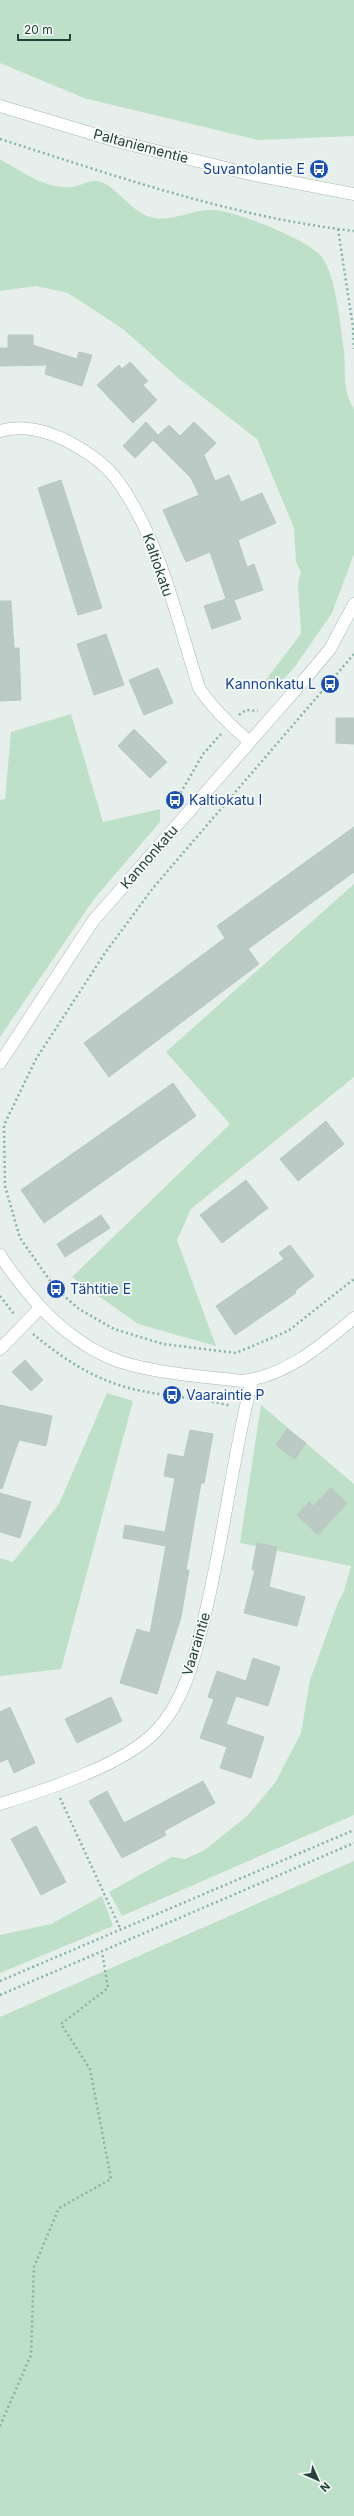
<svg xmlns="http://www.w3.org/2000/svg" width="354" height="2516" font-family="Inter,sans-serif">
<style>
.green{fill:#bfe0c8}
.building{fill:#bbcac4;stroke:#b8c9c2}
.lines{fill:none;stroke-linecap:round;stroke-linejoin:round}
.minor-casing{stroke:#a8b8b2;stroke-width:13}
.path{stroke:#86b3a5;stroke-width:2.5;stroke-dasharray:2 3;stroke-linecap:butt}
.minor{stroke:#fff;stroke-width:12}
.labels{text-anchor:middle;stroke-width:3.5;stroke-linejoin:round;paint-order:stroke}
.street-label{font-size:14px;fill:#24423a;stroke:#f7fbf9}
.transit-label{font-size:14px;fill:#164399;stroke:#f7fbf9;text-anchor:start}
</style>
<rect width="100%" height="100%" fill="#e6efeb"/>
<path class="green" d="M0 0H354V136L258 140 84 98 0 63Z
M0 159C20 171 48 190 72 187 82 186 90 178 101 182 115 186 131 211 150 217 172 223 191 209 212 210 234 210 310 240 322 257 337 279 340 325 344 351 346 373 342 389 354 409V554L332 613 294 668 278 685 264 682 301 634 298 583 301 572 296 562 294 528 257 439 178 378 123 329 68 293 36 286 0 291Z
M71 714 103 822 160 809V822L94 899 0 1037V800L5 799 11 732Z
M354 884V1077L191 1209 177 1240 216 1346 138 1324 72 1277 230 1124 166 1052Z
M107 1393 133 1401 61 1669 0 1676V1558L13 1562 59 1504Z
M261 1405 354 1484V1815L122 1916 109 1892 172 1857 185 1859 205 1850 248 1815 275 1783 301 1733 310 1680 339 1600 343 1594 351 1566 240 1543Z
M354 1861V2516H0V2017Z
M102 1896 113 1926 0 1973V1935L51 1924Z"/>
<path class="building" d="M8 335H33V345L77 359 79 352 92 355 82 386 45 374 47 365 0 366V348H8Z
M130 362 148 381 143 385 157 400 133 423 97 385 119 365 122 369Z
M146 422 158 435 135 458 123 446Z
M194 422 216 443 204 455 215 481 229 475 241 502 262 493 276 523 238 540 247 567 254 564 263 590 234 600 241 619 212 629 204 606 226 599 210 552 186 562 163 510 199 495 191 478 153 440 169 425 180 436Z
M61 480 102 608 78 615 38 488Z
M0 601H11L14 648H19L21 700 0 701Z
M106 634 124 685 94 695 77 644Z
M158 668 173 703 144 715 129 680Z
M336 718H354V744L336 743Z
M134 729 167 762 150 778 118 746Z
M354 827V872L248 949 259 964 109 1077 84 1043 225 938 217 926Z
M173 1083 196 1116 44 1223 21 1190Z
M326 1121 344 1144 298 1181 280 1159Z
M246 1180 268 1208 222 1243 200 1215Z
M101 1215 110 1228 65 1257 57 1244Z
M290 1245 314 1276 295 1291 296 1293 235 1335 216 1306 284 1259 279 1253Z
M25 1360 43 1380 31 1391 12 1372Z
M0 1405 52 1416 46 1446 19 1440 2 1489 0 1488Z
M287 1429 306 1443 295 1459 276 1445Z
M190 1430 213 1434 204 1483H201L186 1570H189L181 1617 157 1694 120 1683 137 1629 150 1633 166 1546 123 1538 125 1525 165 1532 175 1478 164 1476 168 1454 184 1457Z
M331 1488 347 1503 318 1535 297 1515 309 1502 313 1506Z
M0 1493 31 1502 20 1538 0 1532Z
M257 1543 277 1547 269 1587 305 1597 297 1626 244 1613 255 1570H252Z
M253 1658 280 1667 268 1706 236 1696 226 1724 264 1737 251 1778 220 1768 227 1747 200 1738 214 1699 208 1697 217 1671 246 1681Z
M111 1697 122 1721 77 1743 65 1719Z
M10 1707 35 1763 14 1773 8 1759 0 1762V1712Z
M203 1781 215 1803 164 1831 166 1835 122 1858 89 1801 107 1791 124 1823Z
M36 1826 66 1882 41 1895 11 1839Z"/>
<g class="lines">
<g class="minor-casing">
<path id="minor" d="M0 106 120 142 250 174 354 194
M0 431C21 424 48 431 67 441 84 450 105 463 117 480 160 539 177 619 199 688 213 709 231 726 250 742
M0 1063 93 921 305 679 330 649 354 604
M0 1255C29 1299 70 1345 121 1362 160 1374 201 1376 241 1381 285 1377 322 1345 354 1318
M0 1349 41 1307
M0 1804C45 1790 125 1765 157 1730 184 1701 194 1660 203 1623 223 1543 232 1460 252 1380"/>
</g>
<path class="path" d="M0 139C116 176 232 217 354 231
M338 229 353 327 354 349
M354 654 153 888 105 953 36 1059 4 1125 5 1186 20 1238 56 1289 79 1309 114 1329 163 1344 236 1353 288 1331 354 1279
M239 715 246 710 258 711
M173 806 203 754 221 734
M0 1296 14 1314
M33 1334C55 1352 81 1371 108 1381 146 1397 191 1395 231 1406
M60 1798 120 1928
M0 1981 354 1830
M0 1995 354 1843
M0 2426 31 2355 34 2267 59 2208 111 2179 90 2069 61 2024 108 1988 102 1952"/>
<use href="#minor" class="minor"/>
</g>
<defs>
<g id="bus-disc" transform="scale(1)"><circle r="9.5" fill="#1a4fb4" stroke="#f7fbf9"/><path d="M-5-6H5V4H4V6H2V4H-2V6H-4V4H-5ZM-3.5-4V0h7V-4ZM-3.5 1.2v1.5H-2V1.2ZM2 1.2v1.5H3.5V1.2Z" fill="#fff"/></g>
</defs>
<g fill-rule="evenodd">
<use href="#bus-disc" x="319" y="169"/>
<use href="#bus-disc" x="330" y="684"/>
<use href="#bus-disc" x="175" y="800"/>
<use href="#bus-disc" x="56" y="1289"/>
<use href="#bus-disc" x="172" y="1395"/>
</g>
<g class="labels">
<g class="street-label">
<text transform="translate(141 146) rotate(15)" y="5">Paltaniementie</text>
<text transform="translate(158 565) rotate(71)" y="5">Kaltiokatu</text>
<text transform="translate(149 857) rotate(-49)" y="5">Kannonkatu</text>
<text transform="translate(196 1644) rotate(-73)" y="5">Vaaraintie</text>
</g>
<g class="transit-label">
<text x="305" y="174" text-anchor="end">Suvantolantie E</text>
<text x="316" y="689" text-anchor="end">Kannonkatu L</text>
<text x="189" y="805">Kaltiokatu I</text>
<text x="70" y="1294">Tähtitie E</text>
<text x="186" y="1400">Vaaraintie P</text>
</g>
</g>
<g transform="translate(318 2480) rotate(135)" stroke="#f7fbf9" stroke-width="3" paint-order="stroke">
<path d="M0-3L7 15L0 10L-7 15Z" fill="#24423a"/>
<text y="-6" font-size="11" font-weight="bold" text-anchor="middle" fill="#24423a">N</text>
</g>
<path d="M18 34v6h52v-6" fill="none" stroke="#24423a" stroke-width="2"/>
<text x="24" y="34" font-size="12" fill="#24423a" stroke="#f7fbf9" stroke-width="3" paint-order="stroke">20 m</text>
</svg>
